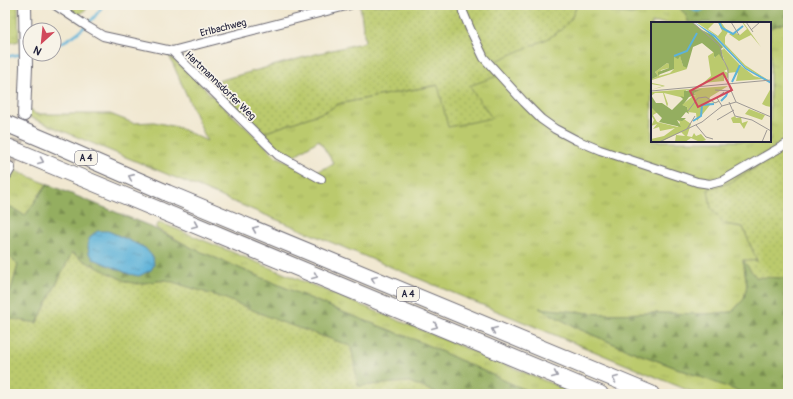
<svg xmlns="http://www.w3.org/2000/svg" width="793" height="399" font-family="Pangolin,sans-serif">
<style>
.grass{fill:url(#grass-tufts);stroke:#6e7654}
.forest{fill:url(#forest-firs);stroke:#5b684e;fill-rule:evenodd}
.garden{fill:url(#garden-dots);stroke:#6e7654}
.water{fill:url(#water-ripples);stroke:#406a8a}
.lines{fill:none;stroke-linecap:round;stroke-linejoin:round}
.stream{stroke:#5db2d9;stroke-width:2.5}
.secondary-tunnel{stroke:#c8c0b3;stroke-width:12;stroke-dasharray:12 6;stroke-linecap:butt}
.street-casing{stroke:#6a6770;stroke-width:10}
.secondary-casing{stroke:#6a6770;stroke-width:14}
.highway-casing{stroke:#6a6770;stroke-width:18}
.street{stroke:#fff;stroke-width:8}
.secondary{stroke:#fff;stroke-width:12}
.highway{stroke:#fff;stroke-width:16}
.highway-bridge-casing{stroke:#6a6770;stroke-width:18;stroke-linecap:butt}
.highway-bridge{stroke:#fff;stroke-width:16}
.oneway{stroke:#9c9ca7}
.labels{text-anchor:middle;stroke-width:3.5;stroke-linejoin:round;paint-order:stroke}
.shield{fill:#f7f3e8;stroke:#62616f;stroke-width:1}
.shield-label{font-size:9px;font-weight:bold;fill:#22223b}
.street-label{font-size:10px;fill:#22223b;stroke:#f7f3e8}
.inset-river{fill:none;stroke:#5db2d9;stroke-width:2}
.inset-road{fill:none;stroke:#9e9995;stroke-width:1}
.view{fill:#d1495b;fill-opacity:0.15;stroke:#d1495b;stroke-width:2}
.inset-edge{fill:none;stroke:#22223b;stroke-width:2}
</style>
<defs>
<pattern id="grass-tufts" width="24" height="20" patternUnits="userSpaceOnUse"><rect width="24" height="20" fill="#bbca6d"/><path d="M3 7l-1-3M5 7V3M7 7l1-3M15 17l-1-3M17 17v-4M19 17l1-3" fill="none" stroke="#a0ad5f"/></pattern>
<pattern id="forest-firs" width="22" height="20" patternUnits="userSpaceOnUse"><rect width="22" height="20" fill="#94ae60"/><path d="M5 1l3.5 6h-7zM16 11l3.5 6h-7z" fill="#788d50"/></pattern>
<pattern id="garden-dots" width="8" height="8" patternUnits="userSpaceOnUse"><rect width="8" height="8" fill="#bbca6d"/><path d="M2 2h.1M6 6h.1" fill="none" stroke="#a0ad5f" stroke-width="1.8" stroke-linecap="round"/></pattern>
<pattern id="water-ripples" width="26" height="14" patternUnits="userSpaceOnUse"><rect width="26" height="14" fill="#5db2d9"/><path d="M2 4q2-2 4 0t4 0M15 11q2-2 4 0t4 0" fill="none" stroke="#4c90b1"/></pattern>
</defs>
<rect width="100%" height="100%" fill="#f7f3e8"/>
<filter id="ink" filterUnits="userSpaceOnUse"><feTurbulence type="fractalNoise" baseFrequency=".025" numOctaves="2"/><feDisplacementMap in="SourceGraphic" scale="8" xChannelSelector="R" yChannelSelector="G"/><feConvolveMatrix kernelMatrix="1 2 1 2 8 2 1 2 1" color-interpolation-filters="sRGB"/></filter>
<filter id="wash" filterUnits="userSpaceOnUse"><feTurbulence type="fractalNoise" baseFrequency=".012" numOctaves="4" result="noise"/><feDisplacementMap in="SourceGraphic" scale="16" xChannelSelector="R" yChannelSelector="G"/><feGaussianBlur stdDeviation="0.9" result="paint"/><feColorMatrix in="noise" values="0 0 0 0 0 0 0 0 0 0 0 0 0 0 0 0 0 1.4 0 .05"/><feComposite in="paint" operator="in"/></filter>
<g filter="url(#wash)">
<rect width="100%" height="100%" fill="#f1e8d1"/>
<path class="grass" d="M5 5H18L19 41 5 44Z
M577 5H606L612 12 639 13 646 5H677L685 14 689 23H652V141H770V28L788 22V149L729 183 708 189 724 224 743 227 757 261 743 260 747 285 744 299 732 312 706 314 659 313 601 314 541 309 579 329 626 349 746 394H697L29 117 31 109 35 114H110L133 123 154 122 177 127 207 141 169 55 277 157 315 172 334 164 319 140 292 157 281 151 263 133 327 111 338 104 383 95 439 85 491 118 468 86 487 64 571 19Z
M12 169 47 184 25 216 5 203V184Z
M159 222 577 394H534L418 341 340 311 192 248 156 228Z
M5 252 18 265 5 311Z"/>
<path class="forest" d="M606 5H646L638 13 630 14 612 12Z
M677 5H788V22L770 28V23H689L685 14Z
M47 184 147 225 192 248 340 311 418 341 534 394H439L409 382 358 386 351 346 281 322 226 299 166 280 138 284 127 282 88 263 72 253 37 323 5 318V311L18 265 5 252V203L25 216ZM108 231 126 239 145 248 129 274 94 259 89 253 88 246Z
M743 260 756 277 788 278V394H746L626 349 579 329 539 308 601 314 659 313 706 314 732 312 744 299 747 285Z"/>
<path class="garden" d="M61 5H91L78 16Z
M360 5H577L571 19 561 30 547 39 494 62 487 64 497 76 469 86 492 118 448 127 438 85 383 95 338 104 327 111 263 133 210 83 316 54 365 42Z
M788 149V278L756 277 743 260 757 261 743 227 724 224 711 208 708 189 729 183Z
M72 253 88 263 127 282 138 284 166 280 226 299 281 322 351 346 358 386 409 382 439 394H5V318L37 323Z"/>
<path class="water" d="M98 231H108L126 239 145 248 153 257 154 265 151 270 139 276 129 274 94 259 89 253 88 246 89 239 93 234Z"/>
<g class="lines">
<path class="stream" d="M685 5 699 11 712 5
M54 46C73 39 93 22 103 5
M5 57 22 54"/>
</g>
</g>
<g filter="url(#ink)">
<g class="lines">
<path class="secondary-tunnel" d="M9 168 17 143 22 123"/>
<g class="street-casing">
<path id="street" d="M55 5 88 27 103 36 172 51 278 155 321 179
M462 5 463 12 470 29 484 58 524 102 541 119 555 129 576 140 600 150 697 182 710 184 722 181 788 143
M172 51 350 5"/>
</g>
<g class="secondary-casing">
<path id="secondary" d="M24 115 26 67 25 5
M5 175 9 168"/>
</g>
<g class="highway-casing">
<path id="highway" d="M167 193 651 394
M159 210 600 394"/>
</g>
<use href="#street" class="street"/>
<use href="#secondary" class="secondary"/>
<use href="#highway" class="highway"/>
<g class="highway-bridge-casing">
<path id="highway-bridge" d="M5 123 50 142 167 193
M5 146 159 210"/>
</g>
<use href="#highway-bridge" class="highway-bridge"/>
</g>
<defs><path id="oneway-chevron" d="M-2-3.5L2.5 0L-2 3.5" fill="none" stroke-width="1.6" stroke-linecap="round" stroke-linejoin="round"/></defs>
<g class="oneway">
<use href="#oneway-chevron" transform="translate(41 161) rotate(23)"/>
<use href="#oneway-chevron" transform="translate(131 177) rotate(-156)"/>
<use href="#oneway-chevron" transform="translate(195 225) rotate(23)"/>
<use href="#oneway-chevron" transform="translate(255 229) rotate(-157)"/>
<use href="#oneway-chevron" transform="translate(315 276) rotate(23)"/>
<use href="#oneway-chevron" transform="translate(374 279) rotate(-157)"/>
<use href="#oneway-chevron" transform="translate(435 326) rotate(23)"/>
<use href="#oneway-chevron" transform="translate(494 330) rotate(-157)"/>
<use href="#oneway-chevron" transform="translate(555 375) rotate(23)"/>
<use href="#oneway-chevron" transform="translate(615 379) rotate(-158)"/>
</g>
</g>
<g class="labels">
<g class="shield">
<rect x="75" y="151" width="22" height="14" rx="3"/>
<rect x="397" y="287" width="22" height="14" rx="3"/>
</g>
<g class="shield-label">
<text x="86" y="161">A 4</text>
<text x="408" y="297">A 4</text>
</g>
<g class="street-label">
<text transform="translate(223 27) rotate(-14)" y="4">Erlbachweg</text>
<text transform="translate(221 85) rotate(44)" y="4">Hartmannsdorfer Weg</text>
</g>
</g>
<g transform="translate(651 22)">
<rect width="120" height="120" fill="#f1e8d1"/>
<path d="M45 0H64L57 7 67 14 71 9 67 0H70L77 10 74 15V22L94 43 120 60 95 46 64 13ZM60 14 64 17 88 42V49L82 58 85 50 77 51 70 28 73 27ZM29 33 32 44H35L36 47 1 58V61L11 63 14 64 0 68 12 64 0 62V55L1 57 7 54 4 50 16 41 18 42V46L10 48 8 54 19 51 23 47V35L27 36ZM89 43 103 54 113 57 85 59ZM77 64 59 75 57 81 68 80 58 82 55 81 59 83 46 99 45 91 37 90 45 75 43 71 50 67 35 68 33 76 13 71 17 82 16 85 12 71H4L0 74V70ZM0 85 7 90 2 93 6 100 27 105 29 100 26 98 33 97 40 102 36 114 41 115 43 111 45 114 50 112 55 118 49 120 40 116 34 120H24L25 113 34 114 30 110 10 120H0V117L13 114 24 106 9 109 8 105 2 107 6 102 0 104 3 98 0 93ZM98 87 114 93 111 98 94 92Z" fill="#bbca6d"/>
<path d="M0 0H41L69 23 51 8 61 13 72 25 70 27 73 40 69 36 64 37 62 30 51 21 42 25 36 46 32 44 29 34 27 37 23 35V47L7 53V50L18 46V42L16 41 4 50 7 54 1 57ZM51 67 43 71 44 73 38 75 32 83 36 85 38 92 35 90 30 96H35L31 99 26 98 30 105 8 100 11 96 0 85V73L5 81H11L21 88 32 77 29 74 33 75V69Z" fill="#94ae60"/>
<path d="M120 66V85L115 84 114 89 115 84 111 82Z" fill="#bbca6d"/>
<path d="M91 0H92L110 25 100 13 88 19 78 12 85 11 89 13 96 7ZM63 30V36L68 32 73 40 77 47 73 49 77 51V56L73 55V59L52 61 60 54 57 34ZM43 73 47 76 37 90 36 85 31 83ZM84 94 85 96 90 95 91 101 97 99 93 107 89 101H82L80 96Z" fill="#bbca6d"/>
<path d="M43 0 64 13 95 46 119 59 120 62 94 47 64 16Z" fill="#5db2d9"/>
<path class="inset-river" d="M68 0 71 6 82 12 92 4M23 34 36 29 46 11M81 60 89 43M70 79 75 74 77 69M42 99 50 94 51 83 63 82"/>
<path class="inset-road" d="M41 0 69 24 71 35 77 47V61M80 0 88 13M95 0 102 10M100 8 109 0M78 64 85 80M64 68 80 69M0 69 120 58M78 80 84 94 101 98 120 109M71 84 66 76 73 70M37 89 47 76 55 75 64 81 68 79M66 98 83 88M45 103 55 115 62 117M36 107 44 94M8 120 51 100 71 84 85 80 120 95M111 120 116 108"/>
<path class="view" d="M72 51 81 68 47 85 39 69Z"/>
<rect width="120" height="120" class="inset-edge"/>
</g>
<rect width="793" height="399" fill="none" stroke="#f7f3e8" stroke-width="20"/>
<g transform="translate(42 42) rotate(207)"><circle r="19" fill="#f7f3e8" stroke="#a29fa3"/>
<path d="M0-3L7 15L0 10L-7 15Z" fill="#d1495b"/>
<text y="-6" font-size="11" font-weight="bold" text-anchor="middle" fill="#22223b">N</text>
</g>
</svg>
